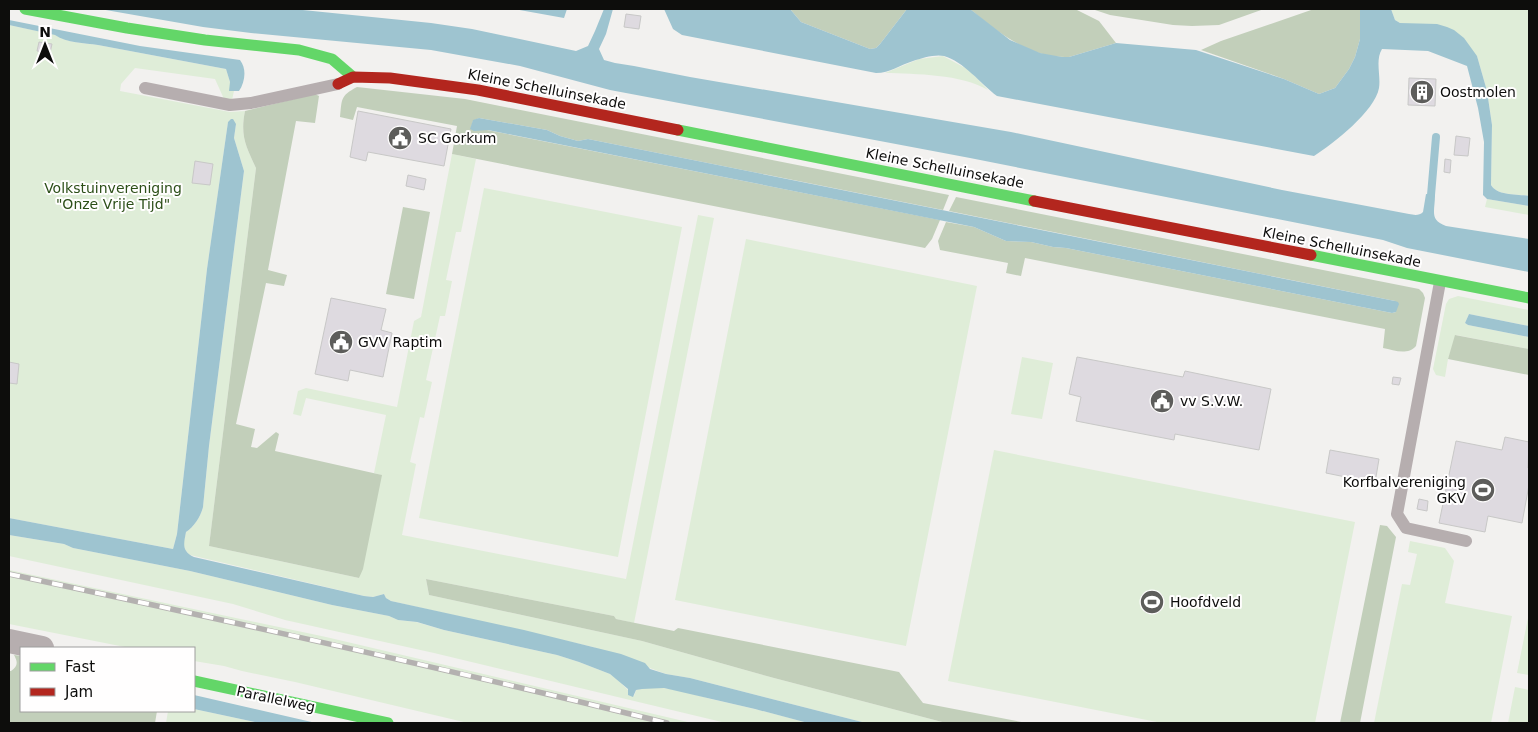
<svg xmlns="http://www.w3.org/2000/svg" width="1538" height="732" font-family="'DejaVu Sans',sans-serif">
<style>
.green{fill:#dfedd8}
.forest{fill:#c2cfba}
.water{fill:#9ec4d0}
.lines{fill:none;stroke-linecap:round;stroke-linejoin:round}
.stream{stroke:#9ec4d0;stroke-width:8}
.building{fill:#dedae0;stroke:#c8c8c7}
.lane{stroke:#b6aeaf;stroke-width:12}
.street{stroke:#b6aeaf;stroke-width:24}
.fast{stroke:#63d668;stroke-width:11}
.jam{stroke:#b3261e;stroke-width:11}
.rail-casing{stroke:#b4b1b0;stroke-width:5.5}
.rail{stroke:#fffefe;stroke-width:4;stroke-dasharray:11;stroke-linecap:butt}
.labels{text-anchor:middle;stroke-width:4;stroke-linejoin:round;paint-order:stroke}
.street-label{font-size:14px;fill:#0d0d0c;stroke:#fffefe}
.poi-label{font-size:14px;fill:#0d0d0c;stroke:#fffefe;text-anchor:start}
.park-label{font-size:14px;fill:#2c4f18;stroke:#fffefe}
</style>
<rect width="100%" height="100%" fill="#f2f1ef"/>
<path class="green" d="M1391 9H1529V196C1518 194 1497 196 1491 185L1492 125 1487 91 1477 56 1408 24 1400 23 1395 20Z
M9 25 56 35C67 43 84 43 98 45L226 69 230 82V90L234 91 232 100 224 99 215 79 135 68 121 84 120 91 230 112 245 111C240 136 246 146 256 168L209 546 359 578 381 475 374 473 386 415 306 398 301 416 293 414 298 391 306 388 397 407 414 321 421 317 452 154 476 159 461 232H456L446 280 452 281 445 316H440L426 380 432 382 424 418 420 417 410 462 416 464 402 535 626 579 698 215 714 218 634 623 616 619 614 616 426 579 429 595 642 641 774 678 946 723H866L690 678 666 674 593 647 391 601 386 598 384 594 373 597 364 596 190 555C181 548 184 541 186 532 194 527 201 516 203 507L209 446 244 171 234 138 236 124 228 122 207 269 177 534 173 549 9 518Z
M943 56 969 70 988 90C961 74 916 74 885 73L919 59Z
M484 188 682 227 618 557 419 518Z
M1487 199 1529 206V215L1485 207Z
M746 239 977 286 906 646 675 600Z
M1458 296 1529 310V326L1469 314 1465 323 1468 325 1529 337V349L1456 335 1448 359 1445 377 1436 375 1433 369 1446 304 1449 299Z
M1022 357 1053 363 1042 419 1011 414Z
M994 450 1355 522 1315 723H1162L948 681Z
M9 535 64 544 73 548 190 571 332 605 389 616 398 620 416 622 444 630 557 655 579 662 610 674 618 680 634 696 636 690C661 683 687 693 711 699 744 706 776 714 808 723H726L434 653 285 620 233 604 9 556Z
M1410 541 1445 548 1454 561 1445 603 1512 616 1491 723H1374L1402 584 1410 585 1417 554 1408 552Z
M9 570 326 637 692 723H468L295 682 242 671 224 666 194 661V648H130L9 624Z
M1529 613V675L1517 673Z
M1515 687 1529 690V723H1508Z
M194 709 259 723H166L168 711H194Z"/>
<path class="forest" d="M790 9H907L880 44 876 48 870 49 801 22Z
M970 9H1075L1099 21 1116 43 1069 57C1031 59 997 32 970 9Z
M1092 9H1264L1219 25 1192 26 1173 25 1110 15Z
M1314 9H1360V39L1355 57 1349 69 1335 88 1319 94 1284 79 1201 50 1221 41Z
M357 87 465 99 949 195 943 210 588 139 578 141 560 136 547 130 479 118 473 121 471 128 487 130 940 220 932 239 925 248 452 154 457 126 357 107 353 120 340 117C342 99 340 96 357 87Z
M315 94 319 96 315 123 296 121 268 270 287 275 284 286 266 283 236 424 255 429 251 447 257 448 276 432 279 434 275 451 382 475 363 569 359 578 209 546 256 168C246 146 240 136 245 111Z
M956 197 1419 289 1423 293 1425 298 1416 346C1407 356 1394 350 1383 348L1385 329 1025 258 1021 276 1006 273 1008 263 940 250 938 241 946 222 974 227 1006 241 1031 242 1053 247 1066 248 1392 313 1396 312 1395 301 949 211Z
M403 207 430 212 414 299 386 294Z
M1455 335 1529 349V375L1448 359Z
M1380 525 1387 526 1396 537 1360 723H1340Z
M426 579 614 616 616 619 674 631 678 628 899 672 923 703 1027 723H946L774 678 642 641 429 595Z
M14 655 21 656V711H157L155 723H9V671H11C18 666 18 662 14 655Z"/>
<path class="water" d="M100 9H293L431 23 472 29 576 51 588 46 595 31 604 9H613L606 34 599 49 604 60 615 63 634 66 690 77 1011 132 1282 190 1409 214C1414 215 1419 216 1423 212L1426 194 1435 195C1435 211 1429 220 1446 226L1529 239V272L1407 248 1383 240 970 158 610 90 520 66 431 50 251 33 203 27Z
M514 9H567L564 18Z
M664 9H790L801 22 870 49 876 48 880 44 907 9H970L1010 40 1017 43 1040 53 1062 57H1069L1116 43 1196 50 1284 79 1319 94 1335 88 1349 69 1355 57 1360 39V9H1391L1395 20 1400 23 1437 24 1447 27 1454 30 1464 38 1477 56 1487 91 1492 125 1491 185C1497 196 1518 194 1529 196V206L1487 199 1483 195 1484 142 1478 108 1467 66 1428 51 1382 49C1375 60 1381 76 1379 88 1375 111 1333 144 1314 156L997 96C981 84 963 61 944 56 935 54 922 58 913 61 900 65 890 73 876 73L682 35 673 29Z
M9 20 140 46 240 60C247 69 245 82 239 91H229L230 82 226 69 98 45C84 43 67 43 55 35L9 25Z
M479 118 547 130 560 136 578 141 588 139 1395 301 1398 302 1399 304 1396 312 1392 313 1066 248 1053 247 1031 242 1006 241 974 227 488 130 474 131 470 129 473 120Z
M231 119H233L236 124 234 138 244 171 209 446 203 507C201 516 194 527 186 532 184 543 181 551 194 557L364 596 373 597 384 594 386 598 391 601 524 630 621 654 645 663 650 669 666 674 690 678 866 723H808L755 709 664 688 642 689 636 690 633 697 628 695V689L610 674 579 662 557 655 444 630 417 622 398 620 389 616 332 605 190 571 73 548 64 544 9 535V518L173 549 177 534 207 269 228 122Z
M1469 314 1529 326V337L1468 325 1465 323Z
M194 695 316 723H259L194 709Z"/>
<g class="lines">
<path class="stream" d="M1431 195 1436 137"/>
</g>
<path class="building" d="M626 14 641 16 639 29 624 27Z
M39 42 52 44 50 53 37 51Z
M1409 78 1436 79 1435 106 1408 105Z
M358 111 451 129 444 166 368 152 366 161 350 157Z
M1456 136 1470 138 1468 156 1454 155Z
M1445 159 1451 160 1450 173 1444 172Z
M195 161 213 164 210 185 192 183Z
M408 175 426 179 424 190 406 186Z
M331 298 386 309 381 330 392 333 383 377 350 370 348 381 315 374Z
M1077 357 1183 377 1185 371 1271 389 1259 450 1175 434 1174 440 1076 421 1081 397 1069 394Z
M9 362 19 364 17 384 9 383Z
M1393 377 1401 378 1399 385 1392 384Z
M1505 437 1529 442 1528 468H1529V485L1522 523 1488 516 1485 532 1439 523 1456 441 1502 450Z
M1330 450 1379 459 1375 483 1326 473Z
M1419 499 1428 501 1427 511 1417 509Z"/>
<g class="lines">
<path class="lane" d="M145 88 230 105 251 103 338 84
M1440 282 1397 514 1406 528 1466 541"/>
<path class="street" d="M9 641 42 648"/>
<path class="fast" d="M25 9 127 28 205 40 299 50 332 59 353 77
M678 130 1034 201
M1311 255 1529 298
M194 681 388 723"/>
<path class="jam" d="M338 84 353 77 390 78 478 90 678 130
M1034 201 1311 255"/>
<g class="rail-casing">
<path id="rail" d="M9 574C229 621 449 669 667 723"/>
</g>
<use href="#rail" class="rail"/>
</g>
<defs>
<g id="building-disc" transform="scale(1.25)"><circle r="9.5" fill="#5d5d5b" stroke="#fffefe"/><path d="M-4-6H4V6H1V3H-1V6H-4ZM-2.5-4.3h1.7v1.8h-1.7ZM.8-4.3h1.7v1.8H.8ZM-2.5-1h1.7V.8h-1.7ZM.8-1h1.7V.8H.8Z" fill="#fff"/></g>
<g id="civic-disc" transform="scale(1.25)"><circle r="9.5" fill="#5d5d5b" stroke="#fffefe"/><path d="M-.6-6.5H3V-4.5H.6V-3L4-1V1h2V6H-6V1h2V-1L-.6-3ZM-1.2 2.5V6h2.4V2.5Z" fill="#fff"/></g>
<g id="stadium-disc" transform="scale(1.25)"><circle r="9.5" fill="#5d5d5b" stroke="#fffefe"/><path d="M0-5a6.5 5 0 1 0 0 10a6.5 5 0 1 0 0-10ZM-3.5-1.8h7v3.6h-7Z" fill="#fff"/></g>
</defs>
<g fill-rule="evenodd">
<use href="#building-disc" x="1422" y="92"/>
<use href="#civic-disc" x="400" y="138"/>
<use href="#civic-disc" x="341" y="342"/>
<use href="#civic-disc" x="1162" y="401"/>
<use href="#stadium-disc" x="1483" y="490"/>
<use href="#stadium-disc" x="1152" y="602"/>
</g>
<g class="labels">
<g class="street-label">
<text transform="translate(547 89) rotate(11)" y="5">Kleine Schelluinsekade</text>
<text transform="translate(945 168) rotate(11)" y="5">Kleine Schelluinsekade</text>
<text transform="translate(1342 247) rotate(11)" y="5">Kleine Schelluinsekade</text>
<text transform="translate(276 699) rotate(12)" y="5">Parallelweg</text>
</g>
<g class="poi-label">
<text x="1440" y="97">Oostmolen</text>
<text x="418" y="143">SC Gorkum</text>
<text x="358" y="347">GVV Raptim</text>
<text x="1180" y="406">vv S.V.W.</text>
<text x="1466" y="487" text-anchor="end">Korfbalvereniging<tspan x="1466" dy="16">GKV</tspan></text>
<text x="1170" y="607">Hoofdveld</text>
</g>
<g class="park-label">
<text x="113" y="193">Volkstuinvereniging<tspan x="113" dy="16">"Onze Vrije Tijd"</tspan></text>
</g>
</g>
<rect width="1538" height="732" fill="none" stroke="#0d0d0c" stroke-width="20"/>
<rect x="20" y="647" width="175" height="65" fill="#fffefe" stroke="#9e9e9d"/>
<rect x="30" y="663" width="25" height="8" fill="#63d668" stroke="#9e9e9d"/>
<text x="65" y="672" font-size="15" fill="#0d0d0c">Fast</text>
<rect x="30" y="688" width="25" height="8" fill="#b3261e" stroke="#9e9e9d"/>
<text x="65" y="697" font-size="15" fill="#0d0d0c">Jam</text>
<g transform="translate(45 45)" stroke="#fffefe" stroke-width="4" paint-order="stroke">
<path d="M0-4L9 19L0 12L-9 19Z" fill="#0d0d0c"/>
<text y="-8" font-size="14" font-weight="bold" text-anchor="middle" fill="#0d0d0c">N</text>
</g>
</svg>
